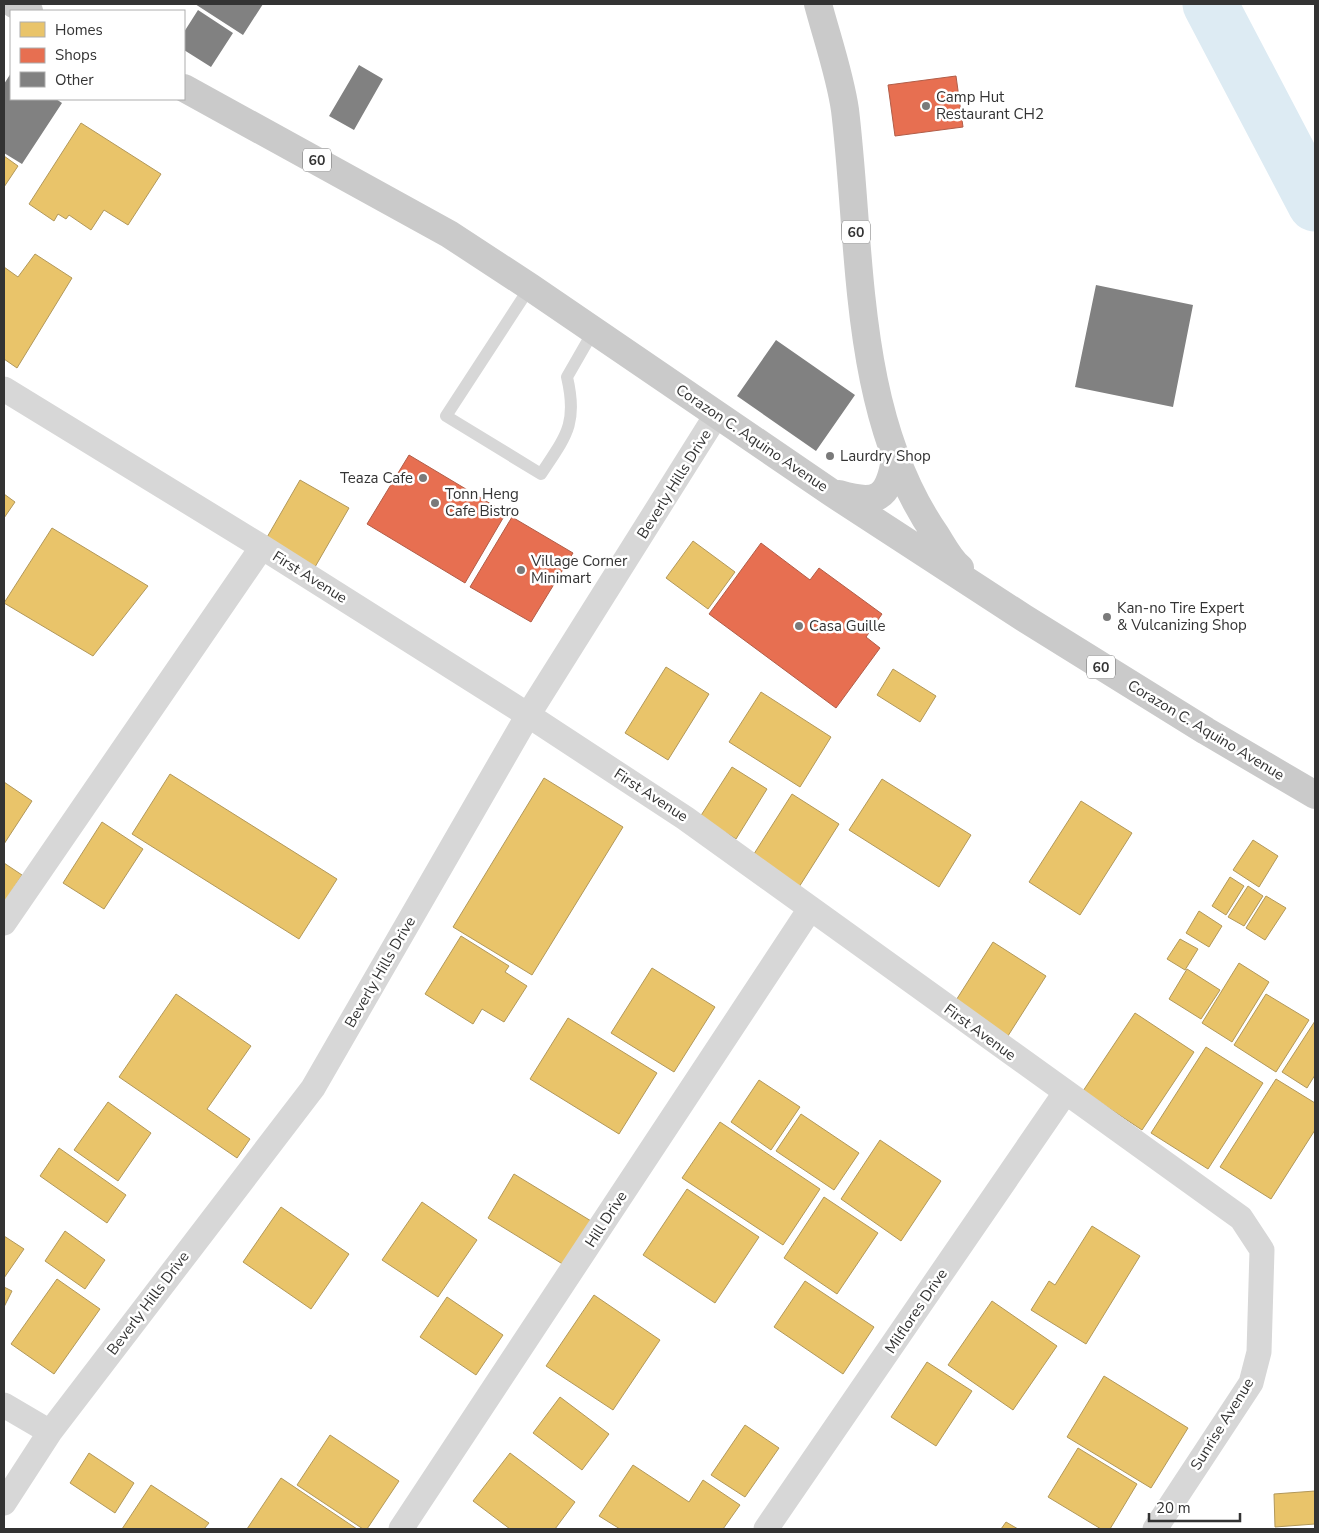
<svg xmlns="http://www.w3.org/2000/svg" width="1319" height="1533" font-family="'Nunito Sans',sans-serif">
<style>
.homes{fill:#e9c46a;stroke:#b2985a}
.shops{fill:#e76f51;stroke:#b15d48}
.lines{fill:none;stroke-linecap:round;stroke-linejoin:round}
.river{stroke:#ddebf3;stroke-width:55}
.building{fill:#818181}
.service{stroke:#d7d7d7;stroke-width:12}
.minor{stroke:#d7d7d7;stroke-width:25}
.primary{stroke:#cacaca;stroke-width:28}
.poi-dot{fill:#7a7a7a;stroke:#fff;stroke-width:2}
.labels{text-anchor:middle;stroke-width:5;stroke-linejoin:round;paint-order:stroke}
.shield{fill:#fff;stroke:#707070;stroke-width:1}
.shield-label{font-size:14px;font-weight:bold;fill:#333}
.poi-label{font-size:15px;fill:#333;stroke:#fff;text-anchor:start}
.street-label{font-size:15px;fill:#333;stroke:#fff}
</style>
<rect width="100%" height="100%" fill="#fff"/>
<path class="homes" d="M81 123 161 174 128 225 104 210 91 230 69 215 66 219 58 214 54 221 29 204Z
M4 156 18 166 4 187Z
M35 254 72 278 17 368 4 359V267L18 277Z
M300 480 349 508 315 567 266 539Z
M4 494 15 502 4 518Z
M52 528 148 586 93 656 4 603Z
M693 541 735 572 708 609 666 578Z
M666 667 709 694 668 760 625 733Z
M893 669 936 696 920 722 877 695Z
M761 692 831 737 800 787 729 742Z
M732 767 767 789 736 839 700 817Z
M170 774 337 879 299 939 132 834Z
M544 778 623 827 532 975 453 927Z
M882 779 971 835 939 887 849 830Z
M4 782 32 801 4 844Z
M792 794 839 824 799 887 752 857Z
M1081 801 1132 833 1080 915 1029 882Z
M102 822 143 849 104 909 63 883Z
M1253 840 1278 856 1259 887 1233 870Z
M4 863 22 875 4 903Z
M1230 877 1244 886 1226 915 1212 906Z
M1248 886 1263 896 1244 926 1228 917Z
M1266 896 1286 908 1265 940 1246 928Z
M1199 911 1222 926 1209 947 1186 933Z
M461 936 509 966 505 972 527 986 504 1022 482 1009 473 1024 425 994Z
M1180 939 1198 949 1185 970 1167 959Z
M993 942 1046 976 1006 1039 953 1005Z
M1239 963 1269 982 1232 1042 1202 1023Z
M652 968 715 1007 674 1072 611 1033Z
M1187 969 1220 990 1201 1019 1169 999Z
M176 994 251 1046 207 1109 250 1139 237 1158 119 1077Z
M1266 994 1309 1020 1276 1072 1234 1045Z
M1135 1013 1194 1052 1142 1130 1083 1091Z
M568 1018 657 1073 619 1134 530 1079Z
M1315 1021V1075L1307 1088 1282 1072Z
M1206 1047 1263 1083 1208 1169 1151 1133Z
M1276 1079 1315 1103V1130L1271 1199 1220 1167Z
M759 1080 800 1107 771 1150 731 1122Z
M108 1102 151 1133 118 1181 74 1150Z
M801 1114 859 1153 834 1190 776 1151Z
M720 1122 820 1189 783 1245 682 1178Z
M880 1140 941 1181 901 1241 841 1199Z
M59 1148 126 1195 107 1223 40 1176Z
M514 1174 596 1224 569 1268 488 1218Z
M687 1189 759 1237 715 1303 643 1255Z
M824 1197 878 1233 837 1294 784 1258Z
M422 1202 477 1240 438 1297 382 1260Z
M281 1207 349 1254 311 1309 243 1262Z
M1092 1226 1140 1256 1086 1344 1031 1310 1049 1281 1055 1285Z
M65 1231 105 1260 85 1289 45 1261Z
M4 1236 24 1249 4 1278Z
M57 1279 100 1309 54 1374 11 1344Z
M805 1281 874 1327 843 1374 774 1327Z
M4 1287 12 1291 4 1307Z
M594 1295 660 1340 613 1410 546 1366Z
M447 1297 503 1335 476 1375 420 1337Z
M992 1301 1057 1346 1013 1410 948 1365Z
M927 1362 972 1391 936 1446 891 1417Z
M1104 1376 1188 1428 1151 1488 1067 1437Z
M560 1397 609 1434 582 1470 533 1433Z
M745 1425 779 1448 745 1497 711 1475Z
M330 1435 399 1481 367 1529H363L297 1485Z
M1078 1448 1137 1484 1110 1529H1101L1048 1497Z
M89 1453 134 1483 115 1513 70 1483Z
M510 1453 575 1502 555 1529H510L473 1501Z
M633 1465 689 1502 703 1480 740 1505 723 1529H620L599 1516Z
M281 1478 357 1529H247Z
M151 1485 209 1523 204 1529H122Z
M1315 1491V1524L1275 1527 1274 1494Z
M1006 1522 1018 1529H1001Z"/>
<path class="shops" d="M956 76 963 127 895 136 888 85Z
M409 455 506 513 465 583 367 524Z
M512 517 573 553 531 622 470 587Z
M761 543 810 580 819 568 882 614 866 637 880 648 836 708 709 614Z"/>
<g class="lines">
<path class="river" d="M1210 4 1315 204"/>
</g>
<path class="building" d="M195 4H263L243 35Z
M198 10 233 33 211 67 184 50V32Z
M359 65 383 79 354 130 329 116Z
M11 73V99H56L62 103 22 164 4 153V84Z
M1096 285 1193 305 1173 407 1075 387Z
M776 340 855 395 816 451 737 396Z"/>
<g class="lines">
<path class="service" d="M530 287 446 416 541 474C566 436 578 424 567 377L594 330"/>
<path class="minor" d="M4 389 262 547 528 715 685 818 1241 1218 1262 1250 1259 1352 1251 1383 1155 1529
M4 923 262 547
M4 1405 50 1432
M4 1503 50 1432 313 1088 528 715 717 414
M401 1529 810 909
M766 1529 1065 1093"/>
<path class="primary" d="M14 4 29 11
M818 4C827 38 840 75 845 110 862 251 852 414 936 535 943 546 950 560 960 568
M184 88 449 234 530 287 832 493 1024 618 1206 731 1315 795
M839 494C877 505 888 499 895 460"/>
</g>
<g class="poi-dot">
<circle cx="926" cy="106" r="5"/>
<circle cx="830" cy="456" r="5"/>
<circle cx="423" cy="478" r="5"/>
<circle cx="435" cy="503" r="5"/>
<circle cx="521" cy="570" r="5"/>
<circle cx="1107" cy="617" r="5"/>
<circle cx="799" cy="626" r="5"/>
</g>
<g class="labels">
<g class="shield">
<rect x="303" y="148.5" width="28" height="23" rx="4"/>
<rect x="842" y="220.5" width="28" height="23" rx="4"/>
<rect x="1087" y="655.5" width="28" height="23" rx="4"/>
</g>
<g class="shield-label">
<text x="317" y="165">60</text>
<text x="856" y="237">60</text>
<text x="1101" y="672">60</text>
</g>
<g class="poi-label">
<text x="936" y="102">Camp Hut<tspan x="936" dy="17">Restaurant CH2</tspan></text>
<text x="840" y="461">Laurdry Shop</text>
<text x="413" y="483" text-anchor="end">Teaza Cafe</text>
<text x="445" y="499">Tonn Heng<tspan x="445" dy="17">Cafe Bistro</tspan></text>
<text x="531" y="566">Village Corner<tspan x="531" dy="17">Minimart</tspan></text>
<text x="1117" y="613">Kan-no Tire Expert<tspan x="1117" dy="17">&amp; Vulcanizing Shop</tspan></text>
<text x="809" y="631">Casa Guille</text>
</g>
<g class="street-label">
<text transform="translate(752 438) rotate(34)" y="5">Corazon C. Aquino Avenue</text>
<text transform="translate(674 484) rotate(-58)" y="5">Beverly Hills Drive</text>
<text transform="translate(310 577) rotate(32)" y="5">First Avenue</text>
<text transform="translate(1206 730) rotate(31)" y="5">Corazon C. Aquino Avenue</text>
<text transform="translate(651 795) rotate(33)" y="5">First Avenue</text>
<text transform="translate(380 972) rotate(-60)" y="5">Beverly Hills Drive</text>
<text transform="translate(980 1032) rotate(36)" y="5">First Avenue</text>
<text transform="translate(606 1219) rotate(-57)" y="5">Hill Drive</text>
<text transform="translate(148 1303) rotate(-53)" y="5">Beverly Hills Drive</text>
<text transform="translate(916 1311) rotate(-56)" y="5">Milflores Drive</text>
<text transform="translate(1222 1424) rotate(-58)" y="5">Sunrise Avenue</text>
</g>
</g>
<rect width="1319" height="1533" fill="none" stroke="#333333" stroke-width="10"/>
<rect x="10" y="10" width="175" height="90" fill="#ffffff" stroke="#adadad"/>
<rect x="20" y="22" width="25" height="15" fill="#e9c46a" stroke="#adadad"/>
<text x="55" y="35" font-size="15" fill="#333333">Homes</text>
<rect x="20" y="48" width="25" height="15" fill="#e76f51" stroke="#adadad"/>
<text x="55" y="60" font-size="15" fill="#333333">Shops</text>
<rect x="20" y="72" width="25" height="15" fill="#818181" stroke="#adadad"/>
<text x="55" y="85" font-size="15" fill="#333333">Other</text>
<path d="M1149 1513v8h91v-8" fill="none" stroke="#333333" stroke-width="2.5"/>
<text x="1156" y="1513" font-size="15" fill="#333333" stroke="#ffffff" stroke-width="4" paint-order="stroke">20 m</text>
</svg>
